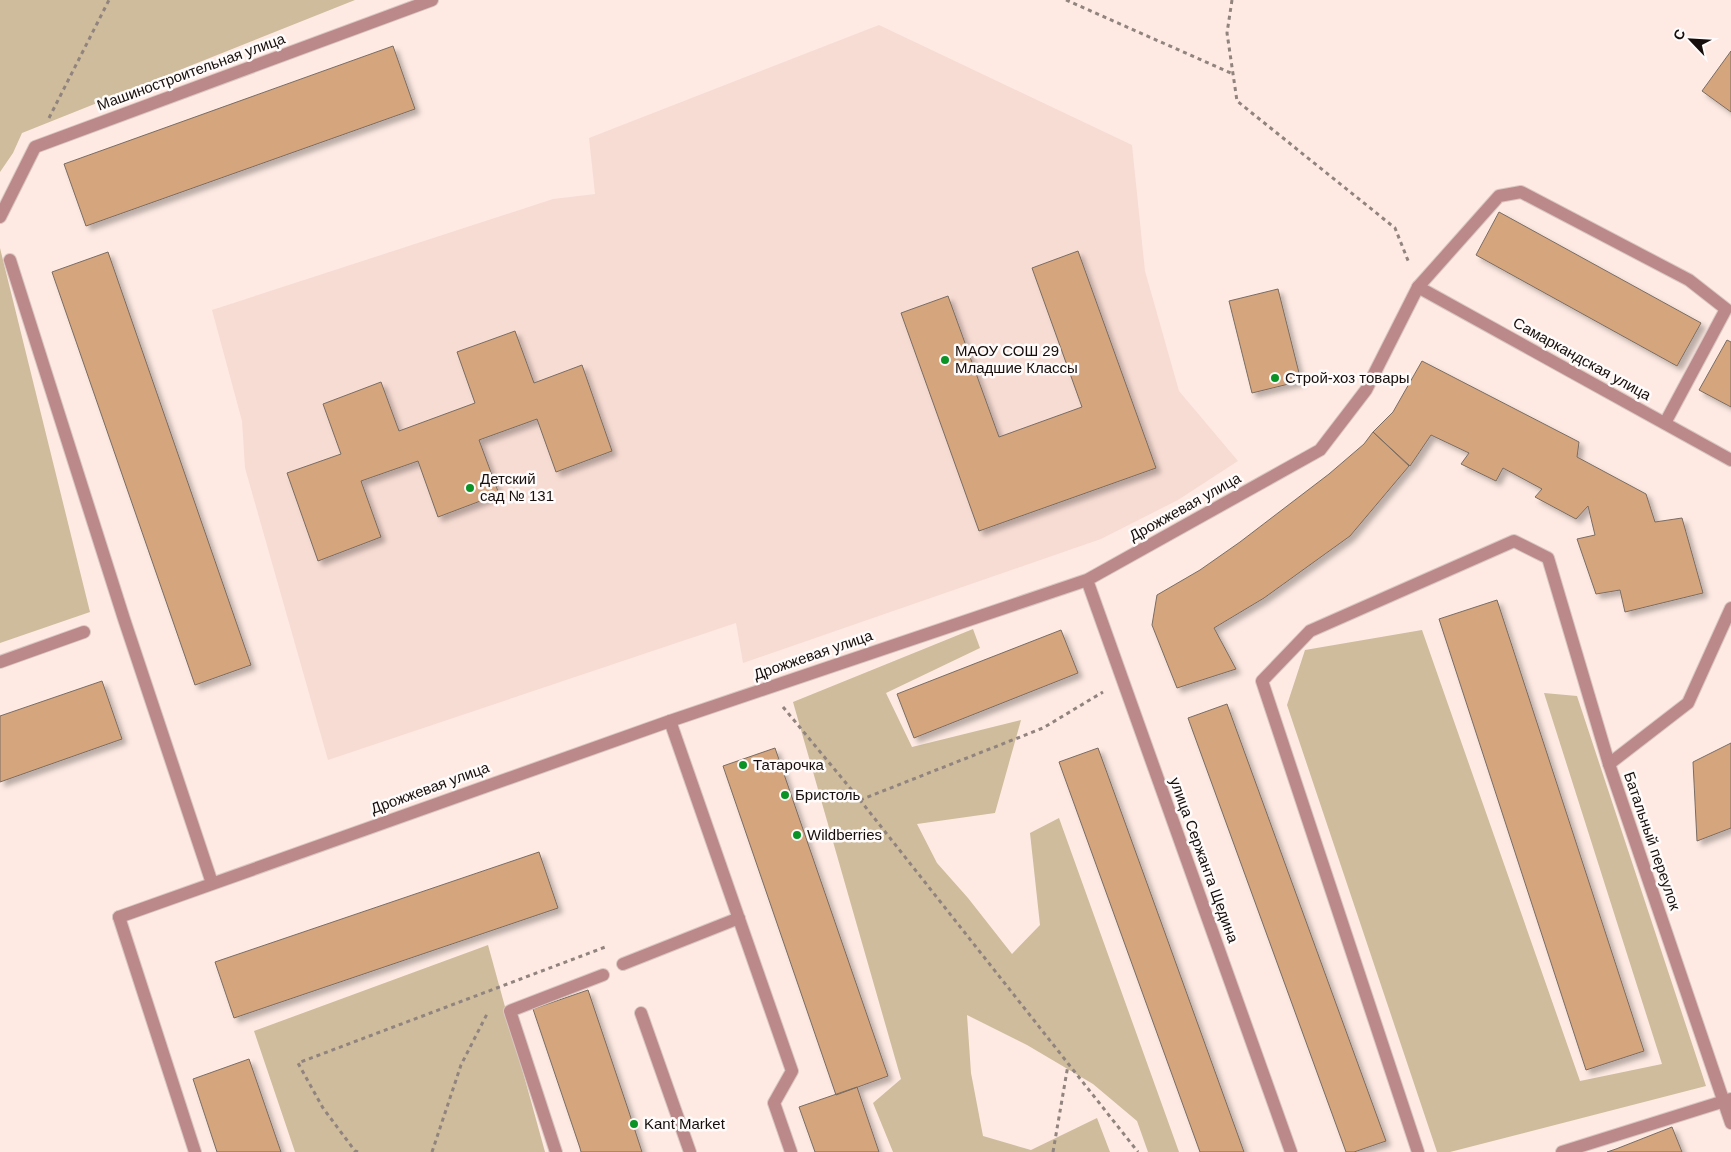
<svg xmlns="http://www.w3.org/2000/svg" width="1731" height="1152" font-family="Arial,sans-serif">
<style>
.built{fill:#f7dcd3}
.green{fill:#cebc9d}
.building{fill:#d5a57e;stroke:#7a6c62;filter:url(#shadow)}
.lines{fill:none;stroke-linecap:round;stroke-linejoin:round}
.service-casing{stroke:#d9c7c1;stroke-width:14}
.minor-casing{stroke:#d9c7c1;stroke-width:14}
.path{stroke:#91837e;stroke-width:3;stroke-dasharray:4 4;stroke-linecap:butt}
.service{stroke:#bc898b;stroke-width:12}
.minor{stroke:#bc898b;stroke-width:12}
.poi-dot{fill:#0b9326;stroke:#fffbfa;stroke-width:2}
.labels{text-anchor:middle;stroke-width:5;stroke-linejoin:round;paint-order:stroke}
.street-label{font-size:15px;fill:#150e0c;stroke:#fffbfa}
.poi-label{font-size:15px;fill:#150e0c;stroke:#fffbfa;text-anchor:start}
</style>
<defs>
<filter id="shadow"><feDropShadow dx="4.5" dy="4.5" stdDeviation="2.5" flood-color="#0004"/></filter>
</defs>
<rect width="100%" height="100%" fill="#feeae3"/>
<path class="built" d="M879 25 1132 145 1145 271 1179 391 1238 461 1178 500 1101 539 743 663 736 623 328 760 245 468 242 421 212 310 553 199 595 194 589 138Z"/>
<path class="green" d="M0 0H355L22 133 13 153 0 172Z
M0 248 90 612 0 643Z
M973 629 980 648 886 693 912 747 1021 720 995 813 917 824 937 863 968 898 1012 954 1040 925 1030 833 1059 818 1179 1152H1148L1137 1121 1093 1084 1027 1045 967 1015 971 1073 983 1136 1031 1150 1097 1118 1110 1152H893L873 1103 901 1079 793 702Z
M1422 630 1580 1081 1662 1064 1544 693 1577 696 1706 1086 1450 1152H1437L1287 705 1305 650Z
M488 945 545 1152H295L254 1031Z"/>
<path class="building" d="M393 46 415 109 86 226 64 164Z
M1731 51V112L1702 91Z
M1499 212 1701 323 1677 366 1476 255Z
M1078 251 1156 468 979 531 901 313 948 296 999 437 1082 407 1032 268Z
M108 252 251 665 195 685 52 272Z
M1278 289 1301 381 1252 393 1229 301Z
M515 331 534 383 582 365 612 451 556 472 537 419 479 440 499 494 438 517 418 461 361 481 381 537 318 561 287 473 341 454 323 404 381 382 399 431 475 403 457 352Z
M1727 340 1731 342V407L1699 390Z
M1422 361 1579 442 1577 457 1646 494 1655 522 1682 518 1703 593 1625 612 1620 590 1596 594 1577 539 1595 535 1588 506 1576 519 1535 497 1542 489 1503 468 1496 481 1461 464 1469 453 1431 435 1410 466 1373 432 1393 412Z
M1373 432 1409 466 1350 536 1264 598 1214 628 1236 669 1177 688 1152 625 1157 595 1200 570 1240 542 1329 474 1364 444Z
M1497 600 1644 1051 1586 1070 1439 619Z
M1061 630 1078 673 914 738 897 694Z
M102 681 122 739 0 782V716Z
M1227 704 1386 1141 1354 1152H1346L1188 718Z
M1731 743V828L1697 841 1693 762Z
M775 748 888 1076 836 1095 723 766Z
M1098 748 1165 933 1244 1152H1200L1059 762Z
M539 852 558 908 234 1018 215 962Z
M588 990 629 1112 642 1152H581L580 1148 533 1009Z
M249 1059 281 1152H217L193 1079Z
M857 1087 879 1152H815L799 1107Z
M1672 1127 1682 1152H1607L1616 1149Z"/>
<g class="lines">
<g class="service-casing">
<path id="service" d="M10 260 124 619 212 883
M1418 287 1499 196 1521 192 1689 280 1726 309 1665 423
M0 662 84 632
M670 721 792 1071 774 1103 791 1152
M119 917 195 1152
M623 964 739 918
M641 1013 690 1152
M556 1152 510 1011 603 975
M1418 1152 1262 681 1310 631 1514 541 1548 558 1609 764
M1562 1152 1731 1099"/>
</g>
<g class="minor-casing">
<path id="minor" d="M0 217 35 147 432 0
M1087 580 1291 1152
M1731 608 1688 703 1609 764 1731 1123
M119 917 670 721 1087 580 1320 450 1366 390 1418 287 1731 460"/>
</g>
<path class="path" d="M1066 0 1233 74
M1232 0 1227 33 1237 101 1395 228 1409 263
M49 118 109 0
M783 707 860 800 1138 1152
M860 800 1043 728 1103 692
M358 1152 355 1151 323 1108 298 1063 608 946
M432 1152 461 1065 487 1014
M1053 1152 1068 1065"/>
<use href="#service" class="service"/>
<use href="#minor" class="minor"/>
</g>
<g class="poi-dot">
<circle cx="945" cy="360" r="5"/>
<circle cx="1275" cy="378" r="5"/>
<circle cx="470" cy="488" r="5"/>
<circle cx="743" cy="765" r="5"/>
<circle cx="785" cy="795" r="5"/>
<circle cx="797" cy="835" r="5"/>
<circle cx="634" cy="1124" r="5"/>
</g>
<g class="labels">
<g class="street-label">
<text transform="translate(191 72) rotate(-20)" y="5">Машиностроительная улица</text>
<text transform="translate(1582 359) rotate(29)" y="5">Самаркандская улица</text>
<text transform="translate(1185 507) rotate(-29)" y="5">Дрожжевая улица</text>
<text transform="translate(813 655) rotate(-19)" y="5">Дрожжевая улица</text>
<text transform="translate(430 788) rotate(-20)" y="5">Дрожжевая улица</text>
<text transform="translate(1652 841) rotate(71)" y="5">Батальный переулок</text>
<text transform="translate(1204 860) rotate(70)" y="5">улица Сержанта Щедина</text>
</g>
<g class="poi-label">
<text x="955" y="356">МАОУ СОШ 29<tspan x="955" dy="17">Младшие Классы</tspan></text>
<text x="1285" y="383">Строй-хоз товары</text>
<text x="480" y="484">Детский<tspan x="480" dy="17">сад № 131</tspan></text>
<text x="753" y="770">Татарочка</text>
<text x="795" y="800">Бристоль</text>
<text x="807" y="840">Wildberries</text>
<text x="644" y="1129">Kant Market</text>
</g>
</g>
<g transform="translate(1691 40) rotate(295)" stroke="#fffbfa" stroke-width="4" paint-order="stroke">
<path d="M0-4L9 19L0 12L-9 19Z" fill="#150e0c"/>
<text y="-8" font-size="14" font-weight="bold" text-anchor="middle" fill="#150e0c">С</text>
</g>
</svg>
